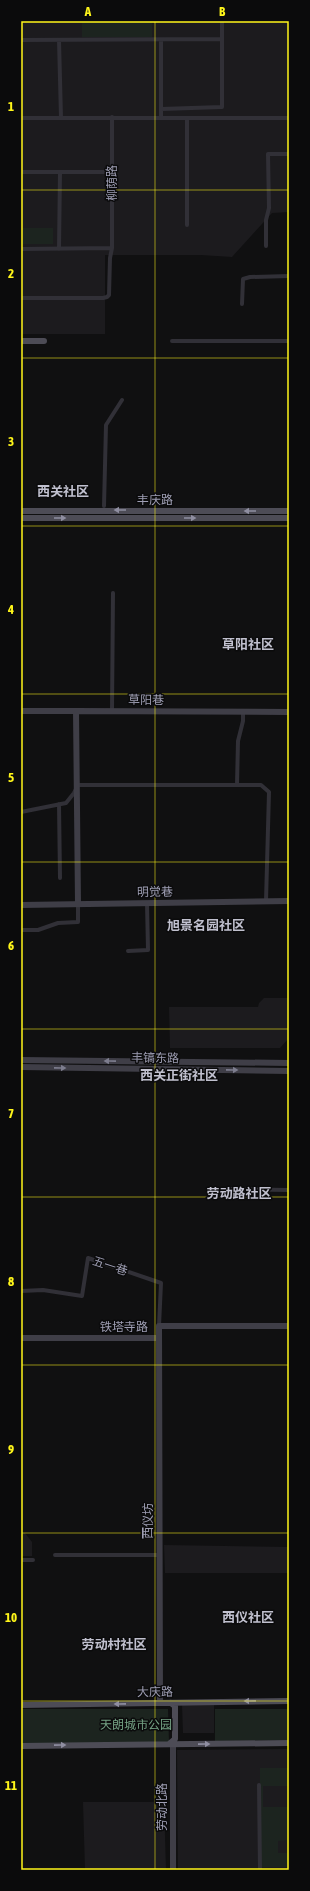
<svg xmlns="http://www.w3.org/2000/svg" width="310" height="1891" font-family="'Asap Condensed','Noto Sans SC',sans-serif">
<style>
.built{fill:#1c1b1e}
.green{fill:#1c241f}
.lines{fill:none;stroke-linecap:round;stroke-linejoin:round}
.street{stroke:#313037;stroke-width:4}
.secondary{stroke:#3f3e47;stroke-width:6}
.primary{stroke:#4d4c56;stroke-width:6}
.oneway{fill:#8f8ea1}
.oneway2{fill:#7d7d8e}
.grid{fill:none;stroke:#fff61a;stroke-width:1;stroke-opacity:0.55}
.labels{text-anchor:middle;stroke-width:3;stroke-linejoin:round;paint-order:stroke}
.street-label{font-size:12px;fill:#9f9fb4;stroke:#0b0b0c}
.park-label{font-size:12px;fill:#74a184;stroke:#0b0b0c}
.neighbourhood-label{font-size:13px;font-weight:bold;fill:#c1c1cf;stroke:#0b0b0c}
.neatline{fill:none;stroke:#fff61a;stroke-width:1.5}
.grid-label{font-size:13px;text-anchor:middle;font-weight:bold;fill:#fff61a}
</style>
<rect width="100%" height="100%" fill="#101011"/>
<path class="built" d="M21 21H289V212L272 213 232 257 201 255H105V334H21Z
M264 998H289V1038L280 1048H170L169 1007H258L259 1003Z
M21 1533H25L32 1542V1556H21Z
M164 1545 289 1547V1573H165Z
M214 1704V1733H183L182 1705Z
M289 1749V1870H178L177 1750Z
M83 1802H164L166 1870H85Z"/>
<path class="green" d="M82 21H152V37H82Z
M23 228H53V244H23Z
M21 1709H168L169 1742 21 1744Z
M215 1709H289V1740L215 1741Z
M260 1768H289V1786H263V1807H289V1840L278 1841V1853H289V1867H260Z"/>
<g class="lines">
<path class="street" d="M21 40 222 39
M59 40 61 118
M161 40V118
M161 109 222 107V21
M21 118H289
M21 172H112
M187 225V118
M266 246V220L269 208 268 154H289
M21 249 112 248
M59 249 60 172
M21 298H103L107 297 109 295 110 258 112 248V117
M242 304 243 279 250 277 289 276
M172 341H289
M104 506 106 425 122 400
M112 710 113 593
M237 785 238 741 243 721V712
M59 804 60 878
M21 812 66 803 74 793 78 785H261L269 792 266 901
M21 930H38L58 923 78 922V903
M128 951 148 950 147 903
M228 1189 289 1190
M21 1291 43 1290 82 1296 88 1258 161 1283 159 1326
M55 1555H159
M21 1560H33
M259 1785 260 1870"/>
<path class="secondary" d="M21 711H76
M78 903 76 711 289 712
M21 905 289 901
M21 1060 289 1063
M21 1067 289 1071
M21 1338H158
M160 1703 159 1326H289
M173 1744V1870"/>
<path class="primary" d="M21 341H44
M21 511H289
M21 518H289
M21 1705 289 1701
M169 1744 175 1739V1706L171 1703
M21 1746 289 1743"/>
</g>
<defs><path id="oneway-solid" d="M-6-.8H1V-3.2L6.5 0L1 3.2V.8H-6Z"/></defs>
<g class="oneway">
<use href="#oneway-solid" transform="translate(120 510) rotate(-180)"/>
<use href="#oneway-solid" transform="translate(250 511) rotate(-180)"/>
<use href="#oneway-solid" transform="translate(60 518)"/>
<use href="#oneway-solid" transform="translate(190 518)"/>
<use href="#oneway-solid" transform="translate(250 1701) rotate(179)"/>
<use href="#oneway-solid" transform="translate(120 1704) rotate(179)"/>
<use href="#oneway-solid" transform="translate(204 1744) rotate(-1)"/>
<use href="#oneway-solid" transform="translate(60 1745) rotate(-1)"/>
</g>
<g class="oneway2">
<use href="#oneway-solid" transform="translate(110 1061) rotate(-179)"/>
<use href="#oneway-solid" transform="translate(60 1068) rotate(1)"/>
<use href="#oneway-solid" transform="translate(232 1070) rotate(1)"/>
</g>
<path class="grid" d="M155 21V1870M21 190H289M21 358H289M21 526H289M21 694H289M21 862H289M21 1029H289M21 1197H289M21 1365H289M21 1533H289M21 1701H289"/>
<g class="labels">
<g class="street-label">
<text transform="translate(112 183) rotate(-90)" y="4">柳荫路</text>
<text x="155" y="504">丰庆路</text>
<text transform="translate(146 700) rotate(1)" y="4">草阳巷</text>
<text transform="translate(155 892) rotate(-1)" y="4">明觉巷</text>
<text transform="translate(155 1058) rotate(1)" y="4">丰镐东路</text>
<text transform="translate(110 1266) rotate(18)" y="4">五一巷</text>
<text x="124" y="1331">铁塔寺路</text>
<text transform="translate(148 1521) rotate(-90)" y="4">西仪坊</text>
<text transform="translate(155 1692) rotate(-1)" y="4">大庆路</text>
<text transform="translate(162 1807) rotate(-90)" y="4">劳动北路</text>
</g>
<g class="park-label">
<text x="136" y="1729">天朗城市公园</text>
</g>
<g class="neighbourhood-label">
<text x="63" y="496">西关社区</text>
<text x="248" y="649">草阳社区</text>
<text x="206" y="930">旭景名园社区</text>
<text x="179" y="1080">西关正街社区</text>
<text x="239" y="1198">劳动路社区</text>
<text x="248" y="1622">西仪社区</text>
<text x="114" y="1649">劳动村社区</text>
</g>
</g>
<rect width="310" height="1891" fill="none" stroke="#0b0b0c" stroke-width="44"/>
<rect x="22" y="22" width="266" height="1847" class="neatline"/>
<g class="grid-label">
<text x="88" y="16">A</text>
<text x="222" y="16">B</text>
<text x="11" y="111">1</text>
<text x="11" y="278">2</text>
<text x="11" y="446">3</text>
<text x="11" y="614">4</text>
<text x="11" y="782">5</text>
<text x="11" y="950">6</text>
<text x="11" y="1118">7</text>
<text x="11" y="1286">8</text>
<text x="11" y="1454">9</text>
<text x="11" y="1622">10</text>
<text x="11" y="1790">11</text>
</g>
</svg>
